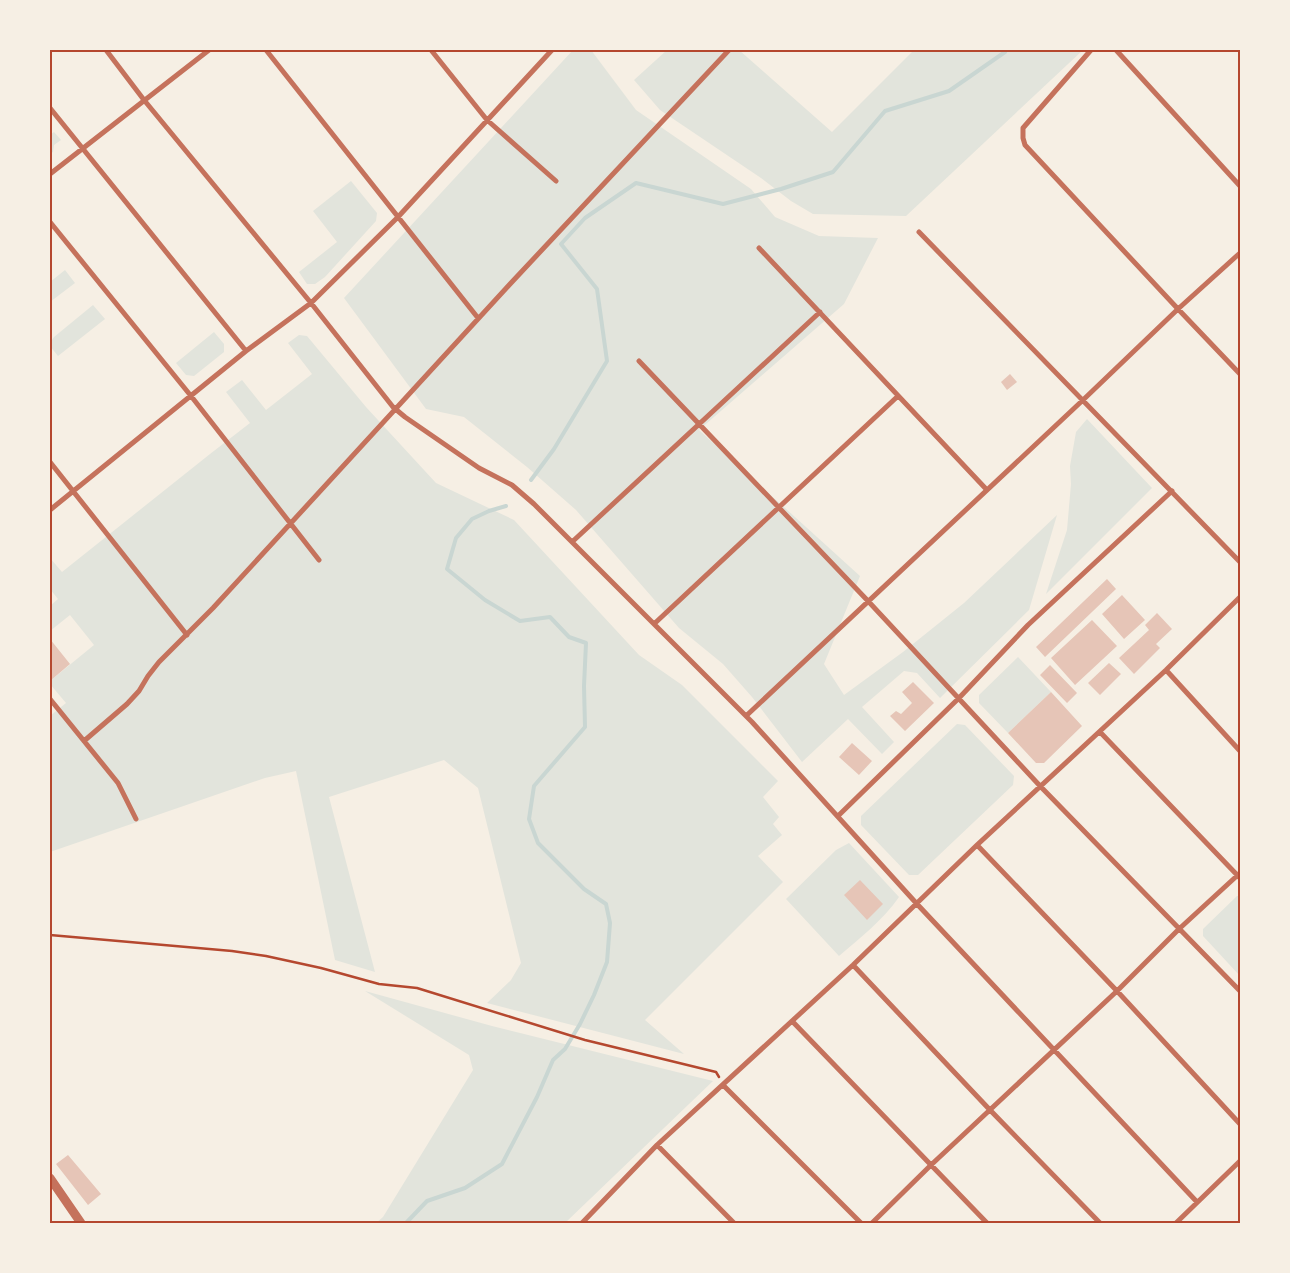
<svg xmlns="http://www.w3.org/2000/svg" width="1290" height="1273" font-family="'Open Sans',sans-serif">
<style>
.green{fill:#e2e4dc}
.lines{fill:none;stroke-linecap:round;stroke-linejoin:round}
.stream{stroke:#c9d6d2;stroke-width:4}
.building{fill:#e6c5b7}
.path{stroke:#b5482f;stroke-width:2.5}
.minor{stroke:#c5725c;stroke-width:5}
.tertiary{stroke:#c5725c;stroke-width:9}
.neatline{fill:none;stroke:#b5482f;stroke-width:2}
</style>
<rect width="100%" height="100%" fill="#f6efe4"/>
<path class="green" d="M573 50H591L636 110 751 189 775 217 819 236 878 238 844 304 699 430 860 576 824 664 844 695 903 652 964 603 1057 515 1029 610 940 698 917 673 904 671 862 707 894 742 882 754 848 719 802 762 752 697 723 664 679 628 576 510 527 467 464 417 426 409 344 298Z
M667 50H739L832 132 914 50H1083L906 216 813 214 791 201 761 178 660 110 634 80Z
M54 132 61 140 54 145 53 152 50 154V135Z
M351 181 377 213 376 221 325 277 315 284H307L299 272 337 242 313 211Z
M65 270 75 283 50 302V282Z
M93 305 105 319 58 356 50 346V343L54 337Z
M214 332 224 344V352L194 376 186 375 176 363Z
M299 335 307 336 366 407 436 483 514 520 639 655 682 685 778 781 763 797 779 817 773 824 782 835 758 856 783 882 645 1020 684 1054 487 1003 511 980 521 963 478 788 444 760 329 797 375 972 335 960 296 771 265 778 50 852V716L66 703 50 684V681L94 645 70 615 50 631V606L58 599 50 589V558L62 572 210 454 250 423 226 392 242 380 266 410 312 374 288 343Z
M1087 419 1152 488 1046 594 1067 530 1071 484 1070 466 1076 432Z
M1018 657 1051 692 1008 733 979 703V695Z
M957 724 965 725 1014 776 1013 785 918 875H909L861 825V816Z
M849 843 899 897C883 920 860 938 839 956L786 899 836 850Z
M1237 896H1240V976L1203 936V929Z
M365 991 492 1026 713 1081 565 1223H376L383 1217 473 1070 469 1055Z"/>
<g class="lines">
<path class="stream" d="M531 480 554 449 607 361 597 289 561 244 585 218 636 183 723 204 781 189 833 172 885 111 949 91 1005 52 1006 50
M406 1223 427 1201 465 1188 502 1164 537 1097 553 1060 565 1049 580 1024 594 995 607 962 610 923 606 904 584 889 538 843 529 819 534 786 585 727 584 686 586 643 569 637 550 617 520 621 485 600 447 569 456 538 472 519 489 511 506 506"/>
</g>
<path class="building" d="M1010 374 1017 382 1007 390 1001 382Z
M1107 579 1116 589 1045 657 1036 647Z
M1122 595 1145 620 1124 639 1102 614Z
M1157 613 1172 629 1156 644 1160 648 1134 674 1119 658 1149 630 1145 625Z
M1092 620 1117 646 1075 685 1051 658Z
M50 639 70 664 50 681Z
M1109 663 1121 674 1100 695 1088 683Z
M1050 665 1077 693 1067 703 1040 675Z
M913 682 934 703 905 731 890 716 896 711 901 714 912 703 902 692Z
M1051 692 1082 726 1044 763H1036L1008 733Z
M852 743 872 761 859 775 839 757Z
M860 880 883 904 867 920 844 895Z
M68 1155 101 1194 88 1205 56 1164Z"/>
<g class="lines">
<path class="path" d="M50 935 232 951 266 956 321 968 379 984 417 988 585 1040 716 1072 719 1077"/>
<path class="minor" d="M106 50 144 100 311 303 393 407 405 417 479 468 512 485 534 504 752 722 917 904 1197 1202
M266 50 478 318
M431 50 487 120 556 181
M1091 50 1023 128V138L1025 145 1178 309 1240 374
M1116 50 1240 186
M50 108 246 351
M50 174 209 50
M50 222 191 396 319 560
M919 232 1240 562
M759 248 987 490
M639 361 868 601 1041 787 1240 991
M50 462 187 635
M50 510 246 351 311 303 398 217 552 50
M572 542 820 312
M654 624 898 396
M1166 670 1240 751
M50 699 118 783 136 819
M746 716 1083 400 1178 309 1240 253
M1100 732 1240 878
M84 741 127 704 139 691 148 676 159 662 213 608 511 283 729 50
M838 816 959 698 1028 625 1172 491
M977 845 1117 991 1240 1124
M853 965 990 1110 1100 1223
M792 1021 987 1223
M723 1085 861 1223
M657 1145 734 1223
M582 1223 657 1145 853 965 977 845 1166 670 1240 597
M872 1223 931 1165 1117 991 1179 929 1240 873
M1176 1223 1240 1161"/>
<path class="tertiary" d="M50 1178 81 1223"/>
</g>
<rect width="1290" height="1273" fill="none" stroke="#f6efe4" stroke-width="102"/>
<rect x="51" y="51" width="1188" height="1171" class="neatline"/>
</svg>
